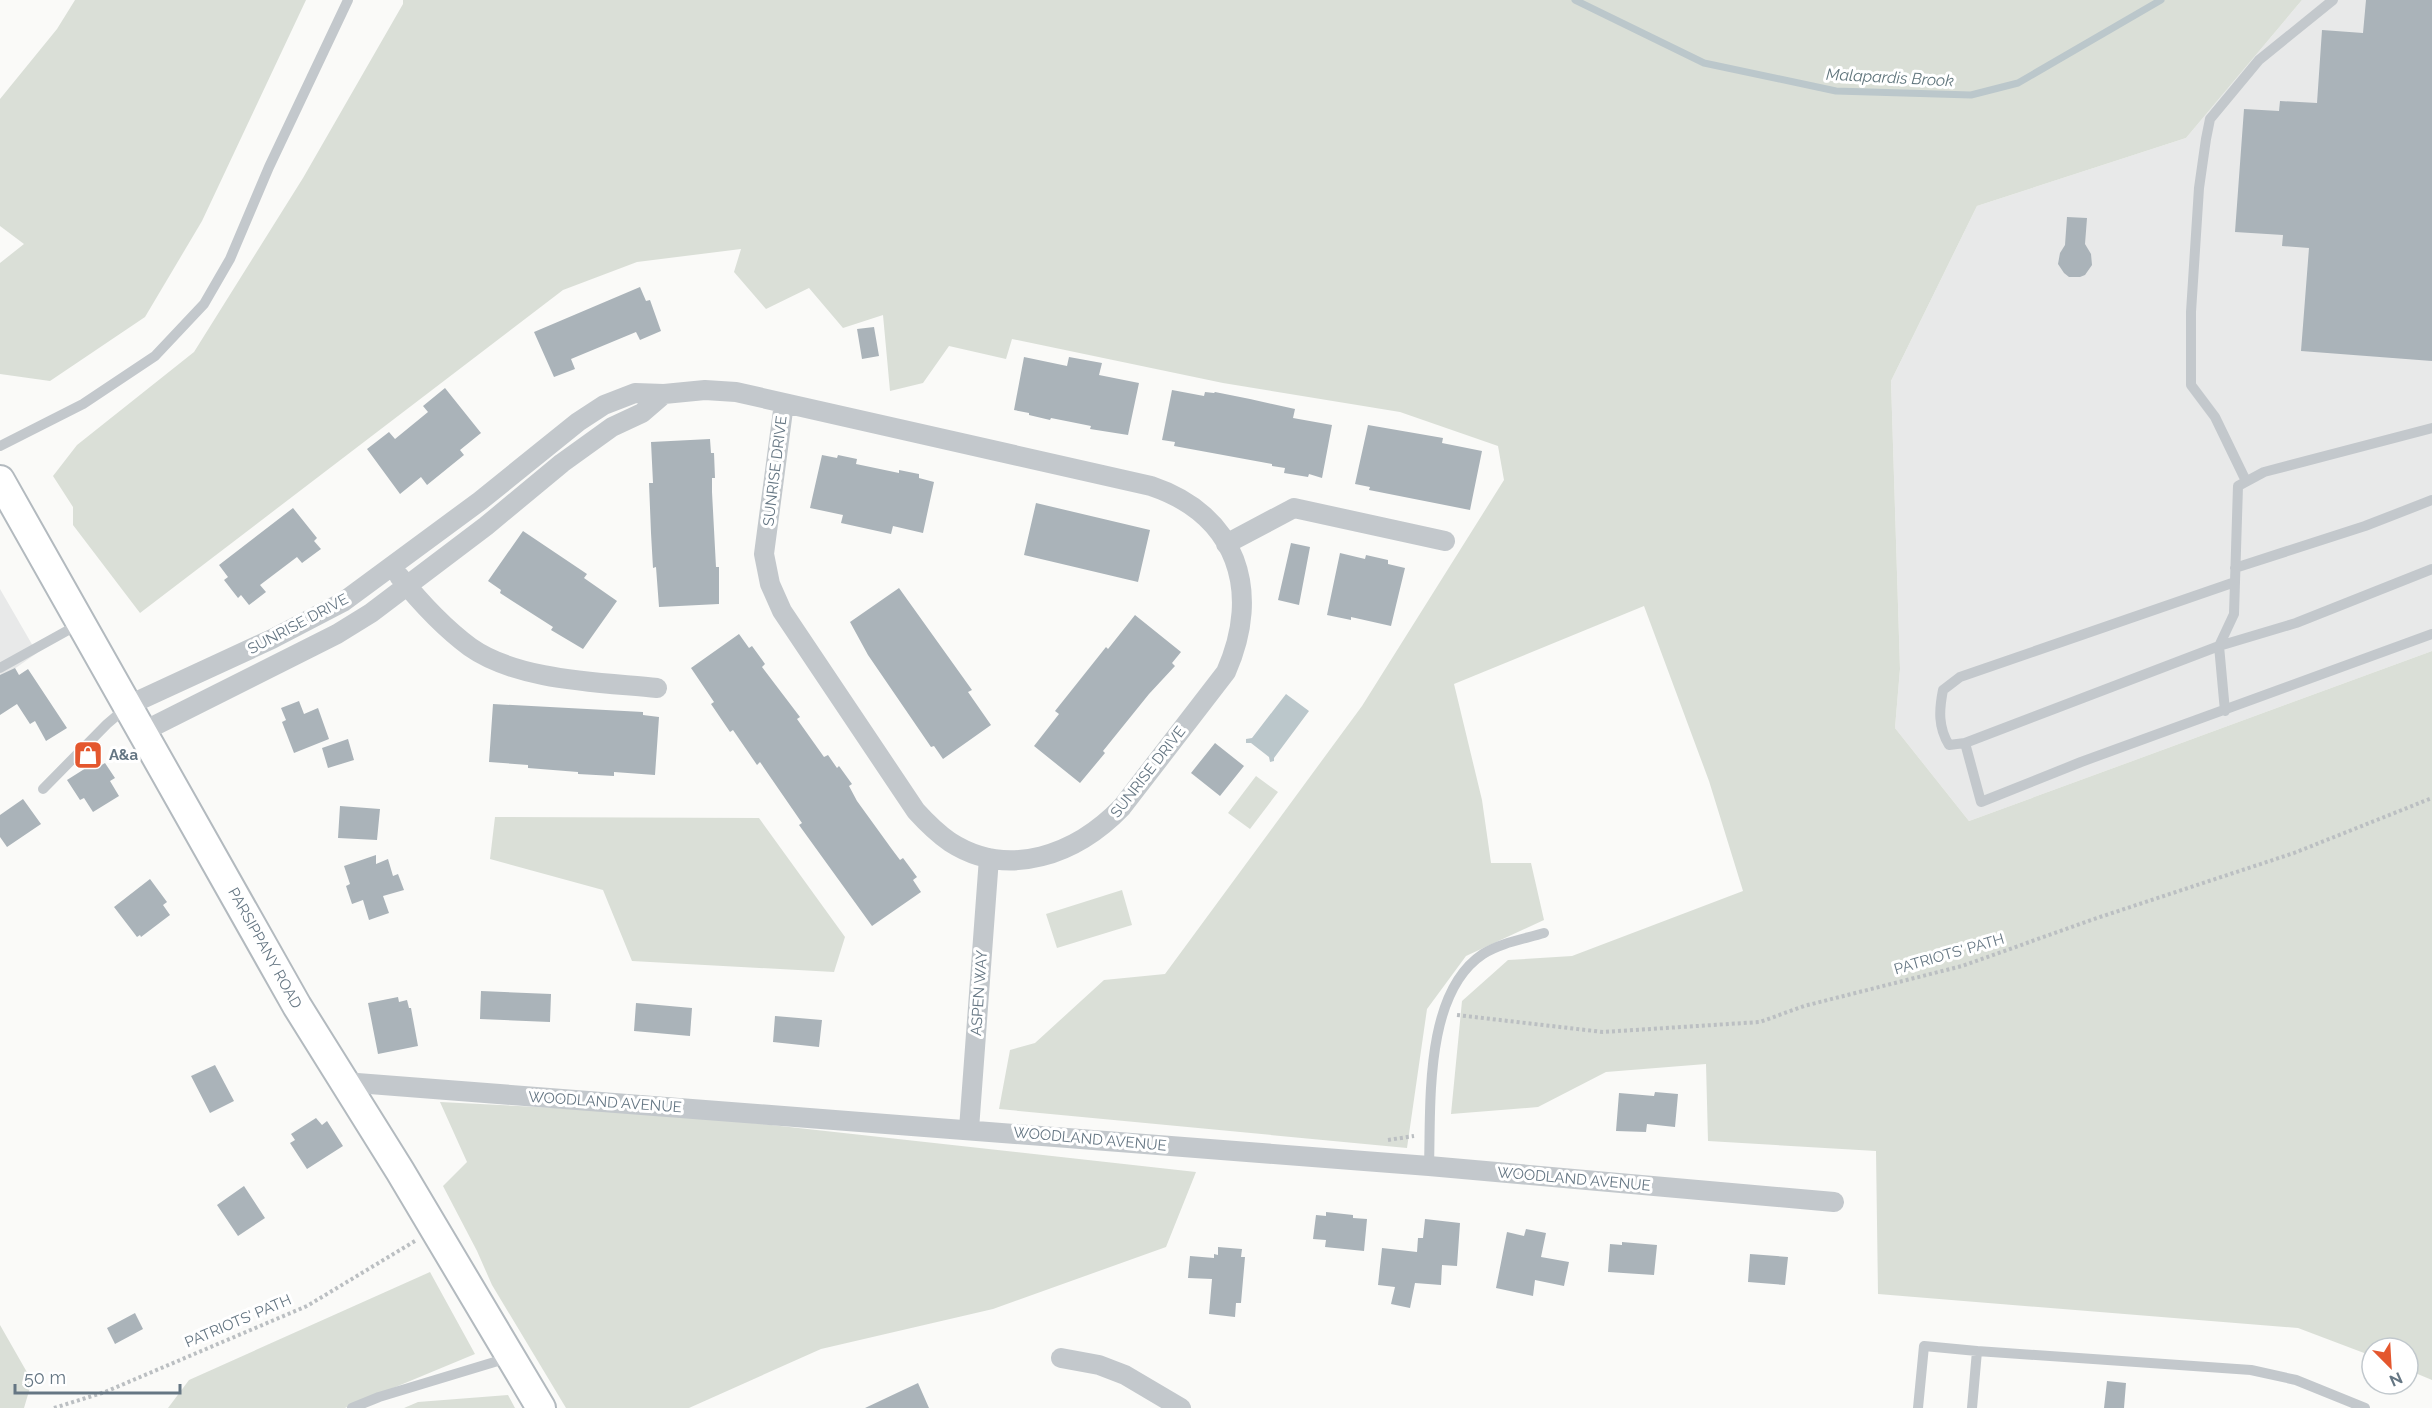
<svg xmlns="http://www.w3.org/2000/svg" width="2432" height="1408" font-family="Raleway,sans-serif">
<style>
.built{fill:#e8e9e9}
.green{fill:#dadfd7}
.water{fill:#bbc7cb}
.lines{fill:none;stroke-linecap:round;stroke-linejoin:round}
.stream{stroke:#bbc7cb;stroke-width:7}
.building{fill:#aab3b9}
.secondary-casing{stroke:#b3babf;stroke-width:32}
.path{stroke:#bbbfc2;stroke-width:4;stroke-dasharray:3 3;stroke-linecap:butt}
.service{stroke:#c3c8cc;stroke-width:10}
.minor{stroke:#c3c8cc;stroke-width:20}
.secondary{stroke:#fff;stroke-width:28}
.labels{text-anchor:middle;stroke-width:6;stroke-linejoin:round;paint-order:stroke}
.street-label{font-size:15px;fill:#657683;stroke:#fff}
.poi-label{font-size:15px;font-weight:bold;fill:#657683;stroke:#fff;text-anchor:start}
.water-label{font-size:16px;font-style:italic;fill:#60757c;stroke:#fff}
</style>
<rect width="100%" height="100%" fill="#fafaf8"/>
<path class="built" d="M2302 0H2432V651L1969 821 1895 728 1900 669 1891 381 1977 206 2186 138Z
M0 589 37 653 0 679Z"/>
<path class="green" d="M75 0H306L202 221 145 317 50 381 0 374V263L24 244 0 226V99L57 29Z
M403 0H2302L2186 138 1977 206 1891 381 1900 669 1895 728 1969 821 2432 651V1380L2408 1370V1348H2372V1356L2298 1328 1878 1294 1876 1151 1708 1141 1706 1064 1606 1072 1538 1107 1451 1114 1462 1001 1508 960 1572 956 1743 891 1709 781 1644 606 1454 684 1482 800 1491 863H1531L1544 920 1466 956 1427 1009 1407 1148 999 1109 1010 1050 1035 1043 1104 980 1165 974 1362 706 1504 480 1498 446 1400 412 1223 383 1012 339 1006 359 949 346 923 383 890 391 883 315 843 328 809 288 766 309 734 272 741 249 637 262 563 290 140 613 73 525V507L53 476 77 445 194 352 303 178 403 4Z
M1256 776 1278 792 1250 829 1228 813Z
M495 817 759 818 845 937 834 972 632 961 603 890 490 859Z
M1122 890 1132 925 1057 948 1046 914Z
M440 1102 672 1114 1196 1172 1166 1247 993 1309 821 1349 689 1408H566L492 1285 477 1251 443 1186 467 1162Z
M430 1272 475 1354 345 1408H168L189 1380Z
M0 1325 32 1381 24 1408H0Z
M508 1395 515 1408H404L418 1402Z"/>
<path class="water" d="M1286 694 1309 711 1274 758V761L1270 762 1269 757 1251 743H1246V739L1252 738Z"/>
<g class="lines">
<path class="stream" d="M1575 0 1704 63 1836 91 1971 95 2018 83 2161 0"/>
</g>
<path class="building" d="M2366 0H2432V361L2301 351 2309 248 2282 246 2283 235 2235 232 2244 109 2279 111 2280 101 2317 103 2322 30 2363 33Z
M2067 217 2087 218 2085 244 2091 254 2092 265 2085 275 2080 277H2069L2064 273 2058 264 2060 253 2065 245Z
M640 287 646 301 650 300 661 331 640 340 636 332 571 359 575 369 554 377 534 332Z
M874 327 879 356 862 359 857 329Z
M1024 357 1067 366 1069 357 1102 363 1099 375 1139 383 1128 435 1090 429 1091 426 1051 418 1050 420 1029 415V413L1014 410Z
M445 388 481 433 460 450 464 455 427 485 421 477 400 494 367 449 389 432 395 439 428 412 423 406Z
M1172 390 1204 396 1205 392 1214 393 1215 392 1250 399 1295 409 1293 418 1332 425 1322 478 1309 474 1308 477 1284 473 1285 468 1272 466V464L1174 446 1175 442 1162 440Z
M1368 425 1443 438 1442 443 1482 451 1470 510 1369 490 1370 487 1355 484Z
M710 439 711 453H714L715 478H712V492L716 567H719V604L659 607 656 567 653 568 651 533 649 483H653L651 442Z
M822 455 837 458 838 455 857 459 856 464 899 473V470L919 474V478L934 482 923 533 893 526 891 534 841 523 843 515 810 508Z
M1036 503 1150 530 1138 582 1024 555Z
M293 508 317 538 314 541 321 549 302 563 297 557 260 585 266 592 249 605 241 595 238 598 224 580 228 577 219 565Z
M523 531 587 574 584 578 617 601 583 649 551 630 553 627 500 593 501 590 488 581Z
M1291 543 1310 547 1299 605 1278 600Z
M1340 553 1365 559 1366 555 1388 560V564L1405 568 1391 626 1351 617V620L1327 615Z
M899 588 972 690 968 692 991 725 943 759 934 746 931 747 868 655 850 622Z
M1135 615 1181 652 1172 663 1175 666 1149 694 1103 751 1105 753 1080 783 1034 746 1059 714 1055 711 1106 647 1108 649Z
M739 634 749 648 752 646 765 664 762 667 800 717 797 719 824 757 828 755 837 768 839 766 852 784 849 786 857 801 891 848 900 860 903 858 917 877 913 880 921 892 872 926 799 825 802 823 760 762 757 765 733 730 730 732 711 704 714 702 691 668Z
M15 668 19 675 28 669 67 728 46 741 35 721 30 724 17 704 0 715V675Z
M299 701 304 714 318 708 329 739 294 753 282 722 286 720 281 708Z
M493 704 643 712V715L659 717 655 775 614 772V776L578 774V772L528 768V765L489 762Z
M348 739 354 760 328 768 322 748Z
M1215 743 1244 766 1220 796 1191 773Z
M97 761 100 766 105 763 115 778 110 781 119 796 93 812 84 798 80 800 67 780Z
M23 799 41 824 7 847 0 837V815Z
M340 806 380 809 377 840 338 838Z
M376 855V864L388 859 393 876 398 874 404 890 383 896 389 913 369 920 363 900 352 904 346 886 350 884 344 866Z
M150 879 167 902 163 905 170 915 141 937 140 935 137 937 114 907Z
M481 991 551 994 550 1022 480 1019Z
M398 997 399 1002 407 1000 409 1008H411L418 1046 378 1054 368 1003Z
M636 1003 692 1008 690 1036 634 1031Z
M775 1016 822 1020 819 1047 773 1042Z
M215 1065 234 1101 210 1113 191 1076Z
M1655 1092 1678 1094 1675 1127 1647 1124 1646 1132 1616 1131 1619 1093 1654 1096Z
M316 1118 322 1125 327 1121 343 1146 307 1169 290 1143 295 1140 291 1134Z
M244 1186 265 1218 238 1236 217 1205Z
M1326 1212 1353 1215V1218L1367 1219 1364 1251 1325 1247 1326 1240 1313 1239 1316 1215 1326 1216Z
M1425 1219 1460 1223 1457 1266 1442 1265 1441 1285 1415 1283 1410 1308 1391 1304 1395 1287 1378 1285 1382 1248 1417 1252 1418 1238H1423Z
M1526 1229 1546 1233 1541 1257 1569 1262 1564 1286 1535 1280 1533 1296 1496 1288 1507 1232 1524 1236Z
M1622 1242 1657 1245 1654 1275 1608 1272 1610 1244 1622 1245Z
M1218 1247 1242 1249 1241 1257H1245L1241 1303H1236L1235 1317 1209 1314 1212 1279 1188 1278 1190 1256 1214 1258V1254L1218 1255Z
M1750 1254 1788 1257 1785 1285 1748 1282Z
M135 1313 143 1329 115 1344 107 1328Z
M2107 1381 2126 1383 2124 1408H2104Z
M918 1383 929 1408H865Z"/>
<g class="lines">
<g class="secondary-casing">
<path id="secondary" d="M0 480 297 1006 400 1171 541 1408"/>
</g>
<path class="path" d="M1457 1015 1603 1032 1760 1022 1804 1006 1962 966 2097 918 2294 853 2432 798
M1388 1140 1414 1136
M54 1408 105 1392 307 1306 415 1241"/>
<path class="service" d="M0 446 83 404 155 356 204 304 230 259 269 167 348 0
M2246 481 2215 417 2191 385V312L2199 188 2206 139 2210 119 2259 60 2333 0
M2235 568 2365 526 2432 500
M2235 582 1960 677 1943 690C1939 710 1938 727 1949 745L1965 743 2219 646 2296 623 2432 569
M0 668 81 623
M2225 711 2219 646 2234 614 2238 486 2264 472 2432 428
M1965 743 1981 802 2081 762 2432 634
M43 789 107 724 127 707
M1429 1166C1431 1103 1424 993 1483 954 1500 943 1524 939 1544 933
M352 1408 379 1397 511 1357
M1918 1408 1924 1346 1977 1351
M1972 1408 1977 1351 2251 1370 2296 1380 2365 1408"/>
<path class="minor" d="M1226 544 1294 508 1445 541
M399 576C420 602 443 627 470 647 518 681 600 682 657 688
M129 705 272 639 343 602 480 501 578 422 604 405 635 393 664 394 705 390 736 392 1151 486C1237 515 1262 591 1226 672L1122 807C1077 854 1009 880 950 842 937 833 926 822 916 811L782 611 770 584 764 554 784 403
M144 731 337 634 371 613 486 526 562 463 612 427 642 413 664 394
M344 1082 1429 1166 1834 1202
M969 1129 989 858
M1061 1358 1099 1365 1125 1375 1181 1408"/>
<use href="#secondary" class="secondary"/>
</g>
<defs>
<g id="shop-square" transform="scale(1.5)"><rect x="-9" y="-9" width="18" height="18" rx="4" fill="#e4572e" stroke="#fff"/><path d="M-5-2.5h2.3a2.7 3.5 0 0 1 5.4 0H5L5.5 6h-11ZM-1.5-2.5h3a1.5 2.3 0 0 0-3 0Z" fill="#fff"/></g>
</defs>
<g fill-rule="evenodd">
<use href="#shop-square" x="88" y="755"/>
</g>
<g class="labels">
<g class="street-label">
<text transform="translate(775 471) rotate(-83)" y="5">SUNRISE DRIVE</text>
<text transform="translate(298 624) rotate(-28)" y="5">SUNRISE DRIVE</text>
<text transform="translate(1148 772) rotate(-52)" y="5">SUNRISE DRIVE</text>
<text transform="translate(265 948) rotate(61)" y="5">PARSIPPANY ROAD</text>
<text transform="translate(1949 954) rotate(-16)" y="5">PATRIOTS' PATH</text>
<text transform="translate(979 993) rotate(-86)" y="5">ASPEN WAY</text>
<text transform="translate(605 1102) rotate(4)" y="5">WOODLAND AVENUE</text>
<text transform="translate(1090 1139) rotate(5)" y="5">WOODLAND AVENUE</text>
<text transform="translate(1574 1179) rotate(5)" y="5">WOODLAND AVENUE</text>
<text transform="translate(238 1321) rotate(-23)" y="5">PATRIOTS' PATH</text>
</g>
<g class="poi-label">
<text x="109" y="760">A&amp;a</text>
</g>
<g class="water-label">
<text transform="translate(1890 77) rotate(3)" y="6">Malapardis Brook</text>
</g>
</g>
<g transform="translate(2390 1366) rotate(156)"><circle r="28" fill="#ffffff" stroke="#c1c8cd" stroke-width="1.5"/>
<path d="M0-4.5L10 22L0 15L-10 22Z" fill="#e4572e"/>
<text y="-9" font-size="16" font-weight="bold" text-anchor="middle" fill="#657683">N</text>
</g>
<path d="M15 1384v9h165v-9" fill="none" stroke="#657683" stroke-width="3"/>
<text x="24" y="1384" font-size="18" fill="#657683" stroke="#ffffff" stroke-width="4.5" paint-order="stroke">50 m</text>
</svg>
